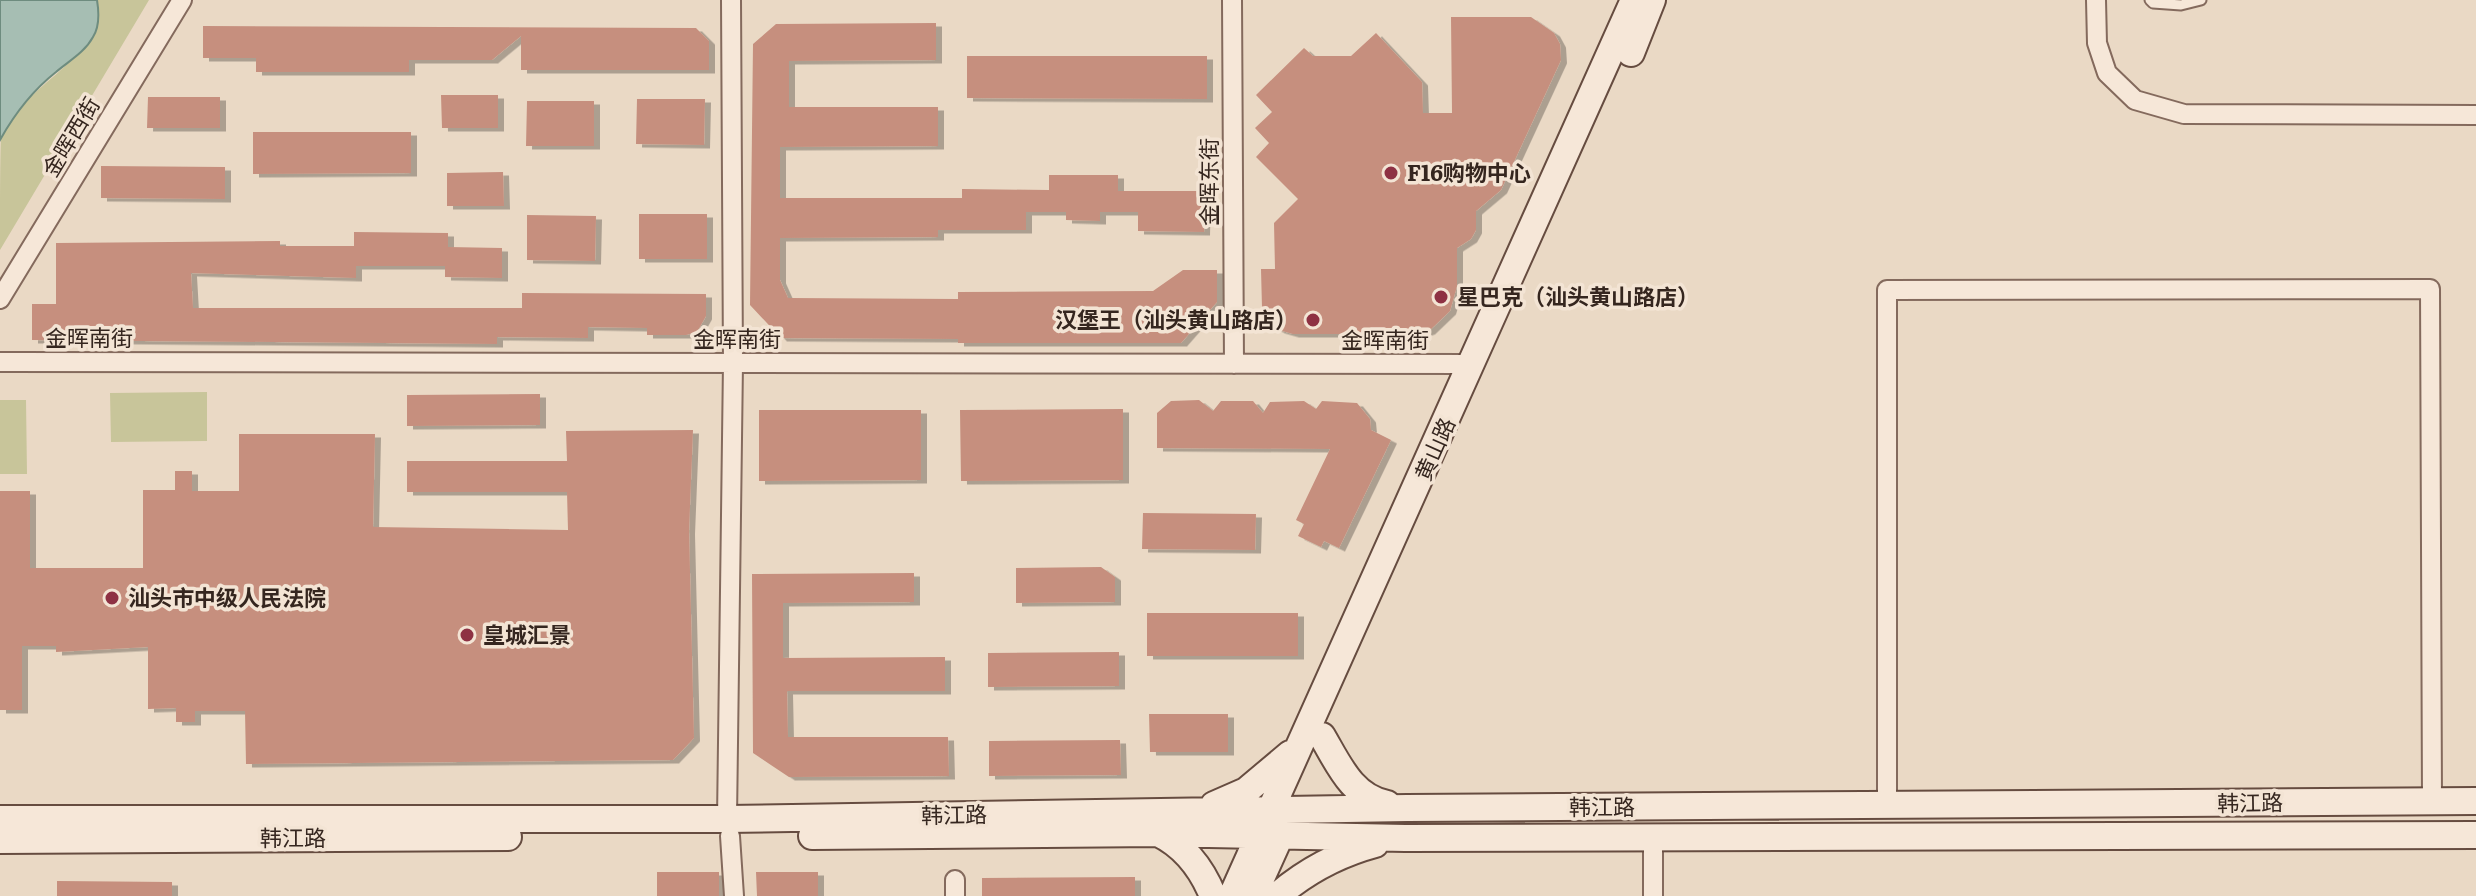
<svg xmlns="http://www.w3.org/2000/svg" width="2476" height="896" font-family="Literata,'Noto Sans SC',serif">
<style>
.green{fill:#c8c59a}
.water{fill:#a6beb3;stroke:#6e8c7f;stroke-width:2}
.building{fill:#c68f7e;filter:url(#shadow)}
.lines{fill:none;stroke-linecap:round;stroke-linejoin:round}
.lane-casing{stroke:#846a5d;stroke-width:13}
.street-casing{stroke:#846a5d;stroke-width:22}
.secondary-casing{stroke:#664c40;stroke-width:30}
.lane{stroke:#f6e7d8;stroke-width:9}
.street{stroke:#f6e7d8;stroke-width:18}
.secondary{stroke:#f6e7d8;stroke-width:26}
.poi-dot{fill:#8e3143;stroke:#f3e4d4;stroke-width:3}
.labels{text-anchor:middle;stroke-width:7;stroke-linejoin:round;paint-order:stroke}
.street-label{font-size:22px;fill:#35261f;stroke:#f3e4d4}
.poi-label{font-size:22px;font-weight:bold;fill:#35261f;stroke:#f3e4d4;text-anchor:start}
</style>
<defs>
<filter id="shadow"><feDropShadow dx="6" dy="3.5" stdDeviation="0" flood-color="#0004"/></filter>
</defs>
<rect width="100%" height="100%" fill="#ead9c5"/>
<path class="green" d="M97 0H149L0 250C0 225 0 158 1 138 20 84 104 62 97 0Z
M207 392V441L111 442 110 393Z
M0 400H26L27 474H0Z"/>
<path class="water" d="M0 0H97C99 12 100 26 93 37 85 52 69 61 56 72 32 91 15 113 0 140Z"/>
<path class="building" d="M1451 17H1531L1554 33 1560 44 1561 60 1501 190 1476 211V230L1471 239 1457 248V286L1450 311 1429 331 1420 334H1293L1279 330 1270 325 1262 308 1261 269H1275L1274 223 1298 199 1256 157 1269 143 1255 128 1272 112 1256 95 1304 48 1313 56H1351L1376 33 1422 82 1423 113H1452Z
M936 23V60L789 61V107H938V146L780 147V198H962V189L1049 190V175H1118V191H1205L1204 232 1138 231V212H1100V221L1066 220V212H1026V230H938V237L780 238V280L788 298 958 299V292L1153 291 1183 270H1217V302L1181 343H958V339L781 338 750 305 753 44 776 24Z
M203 26 696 28 709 41V70H521V36L492 60H409V72H256V58H203Z
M967 56H1207V99L967 98Z
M441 95H498V128H442Z
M148 97H220V128H147Z
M637 99H705L704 145 636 144Z
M527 101H594V146H526Z
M253 132H411V173L253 174Z
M101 166 225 167V199L101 198Z
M503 172 504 206H447V173Z
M639 214H707V259H639Z
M527 215 596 216 595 261 527 260Z
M354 232 448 233V247L502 248V278L445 277V266H356V278L191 273 193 308H522V293L706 294V316L697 332 686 335H647V328L588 327V338L497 337V344L32 340V304H56V243L280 241V246H354Z
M540 394V425L407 426V395Z
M1199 400 1213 411 1221 401H1253L1263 413 1270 402 1304 401 1316 409 1322 401 1357 403 1370 419 1371 430 1391 440 1339 548 1324 541 1321 547 1298 536 1304 524 1296 520 1330 449 1157 448V413L1171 401Z
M1123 409V480L961 481 960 410Z
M759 410H921V480L759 481Z
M693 430 689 531 694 738 673 760 246 764 245 711H195V722H176V708L148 709V647L56 652V646H22V710H0V491H30V568H143V490H175V471H192V491H239V434H375L373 527 568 530 567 492H407V461H567L566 431Z
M1143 513 1256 514 1255 550 1142 549Z
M1101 567 1115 577V602L1016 603V568Z
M914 573V602L783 603V658L945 657V691H787L788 737H948L949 776 789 777 753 753 752 574Z
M1147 613H1298V656H1147Z
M1119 652V686L988 687V653Z
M1149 714H1228V752H1150Z
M1120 740 1121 775 989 776V741Z
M657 872H719V896H657Z
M756 872H818V896H757Z
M1135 877V896H982V878Z
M57 881 172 882V896H57Z"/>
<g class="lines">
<g class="lane-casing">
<path id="lane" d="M2150 0 2153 3 2181 5 2201 0"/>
</g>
<g class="street-casing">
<path id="street" d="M1232 0 1234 364
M2096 0 2097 43 2107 73 2135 100 2184 114 2476 115
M0 299 182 0
M0 362 1473 364
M1887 807V290L2430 289 2432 801
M727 819 733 363 731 0
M730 836 734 896
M955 880V896
M1653 896V836"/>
</g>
<g class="secondary-casing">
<path id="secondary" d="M1631 53 1652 0
M1322 736C1339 765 1352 797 1387 804
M1214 805 1246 791 1290 754
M0 819H727L1407 808 2476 801
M1158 833C1185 846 1202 869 1213 896
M812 836 1158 833 1405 838 2476 835
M0 840 508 837
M1232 896 1634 0
M1253 896 1286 823
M1277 896C1306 871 1338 854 1375 844"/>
</g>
<use href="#lane" class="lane"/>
<use href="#street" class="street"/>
<use href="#secondary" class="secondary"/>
</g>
<g class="poi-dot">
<circle cx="1391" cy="173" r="8"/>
<circle cx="1441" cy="297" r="8"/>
<circle cx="1313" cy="320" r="8"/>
<circle cx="112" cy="598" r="8"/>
<circle cx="467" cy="635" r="8"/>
</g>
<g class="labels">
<g class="street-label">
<text transform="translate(71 137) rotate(-59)" y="8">金晖西街</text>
<text transform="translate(1209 182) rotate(-90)" y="8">金晖东街</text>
<text x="89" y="346">金晖南街</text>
<text x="737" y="347">金晖南街</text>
<text x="1385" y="348">金晖南街</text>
<text transform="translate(1435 449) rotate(-66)" y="8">黄山路</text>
<text transform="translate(2250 803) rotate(-1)" y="8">韩江路</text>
<text x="1602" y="815">韩江路</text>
<text transform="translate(954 815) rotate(-1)" y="8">韩江路</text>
<text x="293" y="846">韩江路</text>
</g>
<g class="poi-label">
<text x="1407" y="181">F16购物中心</text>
<text x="1457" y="305">星巴克（汕头黄山路店）</text>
<text x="1297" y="328" text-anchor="end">汉堡王（汕头黄山路店）</text>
<text x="128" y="606">汕头市中级人民法院</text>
<text x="483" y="643">皇城汇景</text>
</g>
</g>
</svg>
